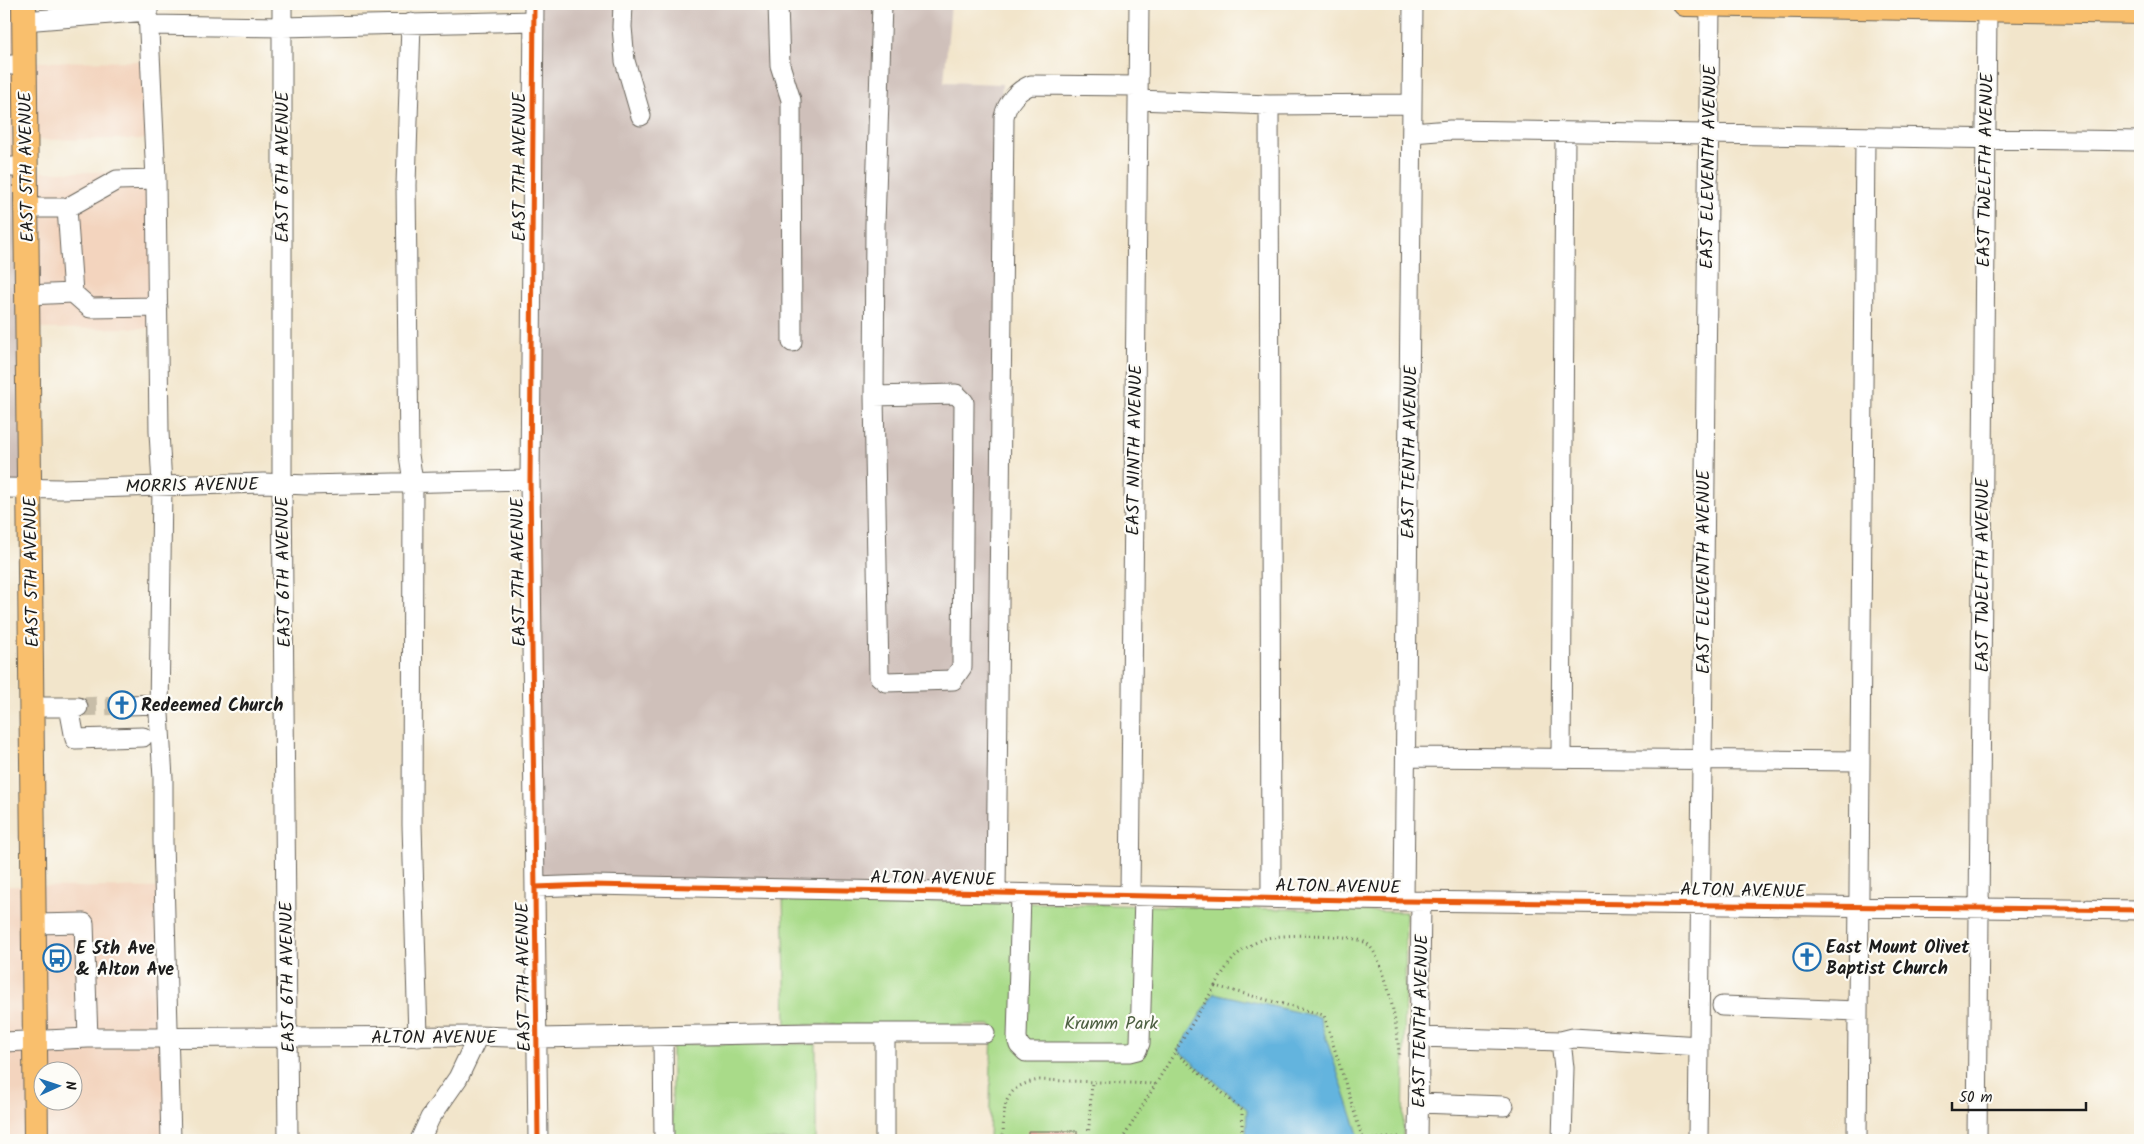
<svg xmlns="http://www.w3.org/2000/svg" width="2144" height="1144" font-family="Kalam,sans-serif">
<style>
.built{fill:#f3d4be;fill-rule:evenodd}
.industrial{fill:#cfc0ba}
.green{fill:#a9db89;stroke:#627c52}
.water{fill:#63b4de;stroke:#40687d}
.building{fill:#e5938b}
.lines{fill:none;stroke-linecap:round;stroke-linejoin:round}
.minor-tunnel{stroke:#c7bda8;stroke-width:19;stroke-dasharray:19 9;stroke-linecap:butt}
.minor-casing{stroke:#676259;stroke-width:21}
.major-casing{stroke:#676259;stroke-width:26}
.path{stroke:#676259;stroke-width:3;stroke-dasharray:1 4;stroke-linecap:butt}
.minor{stroke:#fff;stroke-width:19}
.major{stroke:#f9bf6d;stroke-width:24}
.cycleway-casing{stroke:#fdfcf7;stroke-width:8}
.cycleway{stroke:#e8590c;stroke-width:5}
.labels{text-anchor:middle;stroke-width:4.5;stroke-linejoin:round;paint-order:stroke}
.street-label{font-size:18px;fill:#1c1c1c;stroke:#fdfcf7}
.poi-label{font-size:18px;font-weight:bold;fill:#1c1c1c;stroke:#fdfcf7;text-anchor:start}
.park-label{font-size:18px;fill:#4d5f42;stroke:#fdfcf7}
</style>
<rect width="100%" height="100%" fill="#fdfcf7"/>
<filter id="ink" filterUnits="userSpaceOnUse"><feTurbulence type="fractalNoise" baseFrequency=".02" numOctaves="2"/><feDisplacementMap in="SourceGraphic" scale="10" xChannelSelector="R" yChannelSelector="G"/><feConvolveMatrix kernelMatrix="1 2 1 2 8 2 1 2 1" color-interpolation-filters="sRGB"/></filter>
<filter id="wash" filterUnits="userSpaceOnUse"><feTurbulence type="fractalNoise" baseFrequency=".0096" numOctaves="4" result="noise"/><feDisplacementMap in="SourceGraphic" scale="20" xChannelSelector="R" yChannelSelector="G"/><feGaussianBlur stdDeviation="1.12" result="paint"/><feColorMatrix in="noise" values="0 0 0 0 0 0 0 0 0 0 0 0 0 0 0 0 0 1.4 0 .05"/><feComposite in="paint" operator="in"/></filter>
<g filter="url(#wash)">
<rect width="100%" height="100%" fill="#f2e5cb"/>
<path class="built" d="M4 4H28L29 62 153 61 154 139 29 140 30 161H4Z
M30 172H159L160 328 30 329Z
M4 886 165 888 167 1140H4ZM42 1072H72V1102H42Z"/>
<path class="industrial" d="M535 4H951L944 82 1002 84 994 902 537 889Z
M4 161H30L31 486H4Z"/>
<path class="green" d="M783 897 1406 912 1403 1140H989L992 1025H786Z
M672 1044H816V1140H672Z"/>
<path class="water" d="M1214 993 1319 1017 1360 1140H1246L1247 1109 1178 1050Z"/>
<g id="blocks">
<path class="building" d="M1028 1131H1077V1140H1028Z"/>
</g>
</g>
<g filter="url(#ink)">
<use href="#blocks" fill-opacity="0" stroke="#676259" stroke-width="1"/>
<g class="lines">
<path class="minor-tunnel" d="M78 707 127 705"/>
<g class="minor-casing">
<path id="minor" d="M282 4V484L288 1140
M534 4 530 480 538 1140
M623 4 622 27 625 61 641 116
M778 4 780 65 791 100 792 342
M24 21 148 11 156 179 159 432 162 485 159 714 163 778V841L171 1140
M411 23 406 185 409 455 413 482 412 825 418 1037
M149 25 282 27 534 21
M4 65H25
M1138 100 1269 105 1412 104
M1269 105 1271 898
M1412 133 1450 130 2140 141
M4 167H26
M27 208H67L73 293
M67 208 117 180 156 179
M27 295 73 293 90 308 158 307
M874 396 956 394 964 402 962 667 953 680 886 682 879 676 874 396 875 225 882 4
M4 488 61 489 264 483 306 485 530 480
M127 705 159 704
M33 707H78
M69 707 75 739 143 737
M1406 757 1859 761
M1561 758 1565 133
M535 887 591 885 1404 901 2140 910
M996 893 1004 117C1007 102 1018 90 1031 85L1138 86
M1021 894 1017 1038 1019 1045 1026 1052H1129L1137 1050 1140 1043 1144 896
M1130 895 1139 4
M1404 901 1413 4
M34 924 84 923 88 1038
M1722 1006 1858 1011
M885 1033V1140
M663 1036 664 1140
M1419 1037 1561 1041
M4 1042 88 1038 478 1036 537 1038 815 1033H985
M1419 1103 1504 1106
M420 1140 430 1118 458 1078 478 1036
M1418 1140 1421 901
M1562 1140 1564 1068 1561 1041 1573 1038 1699 1046
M1698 1140 1710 4
M1857 1140 1865 137
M1977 1140 1987 10"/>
</g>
<g class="major-casing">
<path id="major" d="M24 4 36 1140
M1685 4 2140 12"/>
</g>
<path class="path" d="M1215 986C1223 973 1232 956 1246 948 1252 944 1261 940 1267 938 1285 934 1351 933 1366 943 1386 957 1398 1030 1399 1055
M1003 1140C1004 1107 1001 1086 1040 1080L1156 1084
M1088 1140 1092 1082
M1122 1140 1175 1052
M1242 1140V1110L1175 1052 1215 986 1324 1015 1363 1140
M1363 1140 1400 1137"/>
<use href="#minor" class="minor"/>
<use href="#major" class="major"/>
<g class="cycleway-casing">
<path id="cycleway" d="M534 4 530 480 538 1140
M535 887 591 885 1404 901 2140 910"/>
</g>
<use href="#cycleway" class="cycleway"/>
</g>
</g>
<defs>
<g id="church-ring" transform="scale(1.4375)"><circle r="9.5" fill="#fdfcf7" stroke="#1f6fb2" stroke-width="1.5"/><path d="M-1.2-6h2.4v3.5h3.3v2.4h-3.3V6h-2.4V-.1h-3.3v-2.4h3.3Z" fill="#1f6fb2"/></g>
<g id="bus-ring" transform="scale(1.4375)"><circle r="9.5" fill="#fdfcf7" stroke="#1f6fb2" stroke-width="1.5"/><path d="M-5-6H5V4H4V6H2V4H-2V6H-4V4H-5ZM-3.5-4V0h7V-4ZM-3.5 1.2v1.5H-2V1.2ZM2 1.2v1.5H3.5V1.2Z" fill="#1f6fb2"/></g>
</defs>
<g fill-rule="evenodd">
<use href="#church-ring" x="122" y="705"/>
<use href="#church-ring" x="1807" y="957"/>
<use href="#bus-ring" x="57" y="958"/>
</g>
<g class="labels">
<g class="street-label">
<text transform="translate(26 167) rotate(-91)" y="6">EAST 5TH AVENUE</text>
<text transform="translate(282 167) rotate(-90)" y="6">EAST 6TH AVENUE</text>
<text transform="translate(519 167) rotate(-90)" y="6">EAST 7TH AVENUE</text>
<text transform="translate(1708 167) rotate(-89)" y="6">EAST ELEVENTH AVENUE</text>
<text transform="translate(1985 170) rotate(-89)" y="6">EAST TWELFTH AVENUE</text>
<text transform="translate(1134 450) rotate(-89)" y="6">EAST NINTH AVENUE</text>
<text transform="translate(1409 452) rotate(-89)" y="6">EAST TENTH AVENUE</text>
<text transform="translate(192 485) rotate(-1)" y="6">MORRIS AVENUE</text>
<text transform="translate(31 572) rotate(-91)" y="6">EAST 5TH AVENUE</text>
<text transform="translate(283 572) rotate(-91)" y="6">EAST 6TH AVENUE</text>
<text transform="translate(518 572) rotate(-91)" y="6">EAST 7TH AVENUE</text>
<text transform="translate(1703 572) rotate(-90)" y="6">EAST ELEVENTH AVENUE</text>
<text transform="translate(1982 575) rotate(-90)" y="6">EAST TWELFTH AVENUE</text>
<text transform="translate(933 878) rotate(1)" y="6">ALTON AVENUE</text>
<text transform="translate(1338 886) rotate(1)" y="6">ALTON AVENUE</text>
<text transform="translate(1743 890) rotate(1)" y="6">ALTON AVENUE</text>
<text transform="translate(287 977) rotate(-91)" y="6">EAST 6TH AVENUE</text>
<text transform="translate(523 977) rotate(-91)" y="6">EAST 7TH AVENUE</text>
<text transform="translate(1420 1021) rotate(-89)" y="6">EAST TENTH AVENUE</text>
<text x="434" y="1043">ALTON AVENUE</text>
</g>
<g class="poi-label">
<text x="141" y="711">Redeemed Church</text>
<text x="1826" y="953">East Mount Olivet<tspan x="1826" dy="21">Baptist Church</tspan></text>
<text x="76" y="954">E 5th Ave<tspan x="76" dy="21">&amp; Alton Ave</tspan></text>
</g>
<g class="park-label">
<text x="1111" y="1029">Krumm Park</text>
</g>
</g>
<rect width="2144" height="1144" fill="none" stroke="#fdfcf7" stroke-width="20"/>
<g transform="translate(58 1086) rotate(87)"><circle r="24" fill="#fdfcf7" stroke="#a3a29f"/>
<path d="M0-4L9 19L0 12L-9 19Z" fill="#1f6fb2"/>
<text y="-8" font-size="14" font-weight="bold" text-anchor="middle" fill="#1c1c1c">N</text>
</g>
<path d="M1952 1102v8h134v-8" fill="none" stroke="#1c1c1c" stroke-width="2.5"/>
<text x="1959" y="1102" font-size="15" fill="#1c1c1c" stroke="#fdfcf7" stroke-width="4" paint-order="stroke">50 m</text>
</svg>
